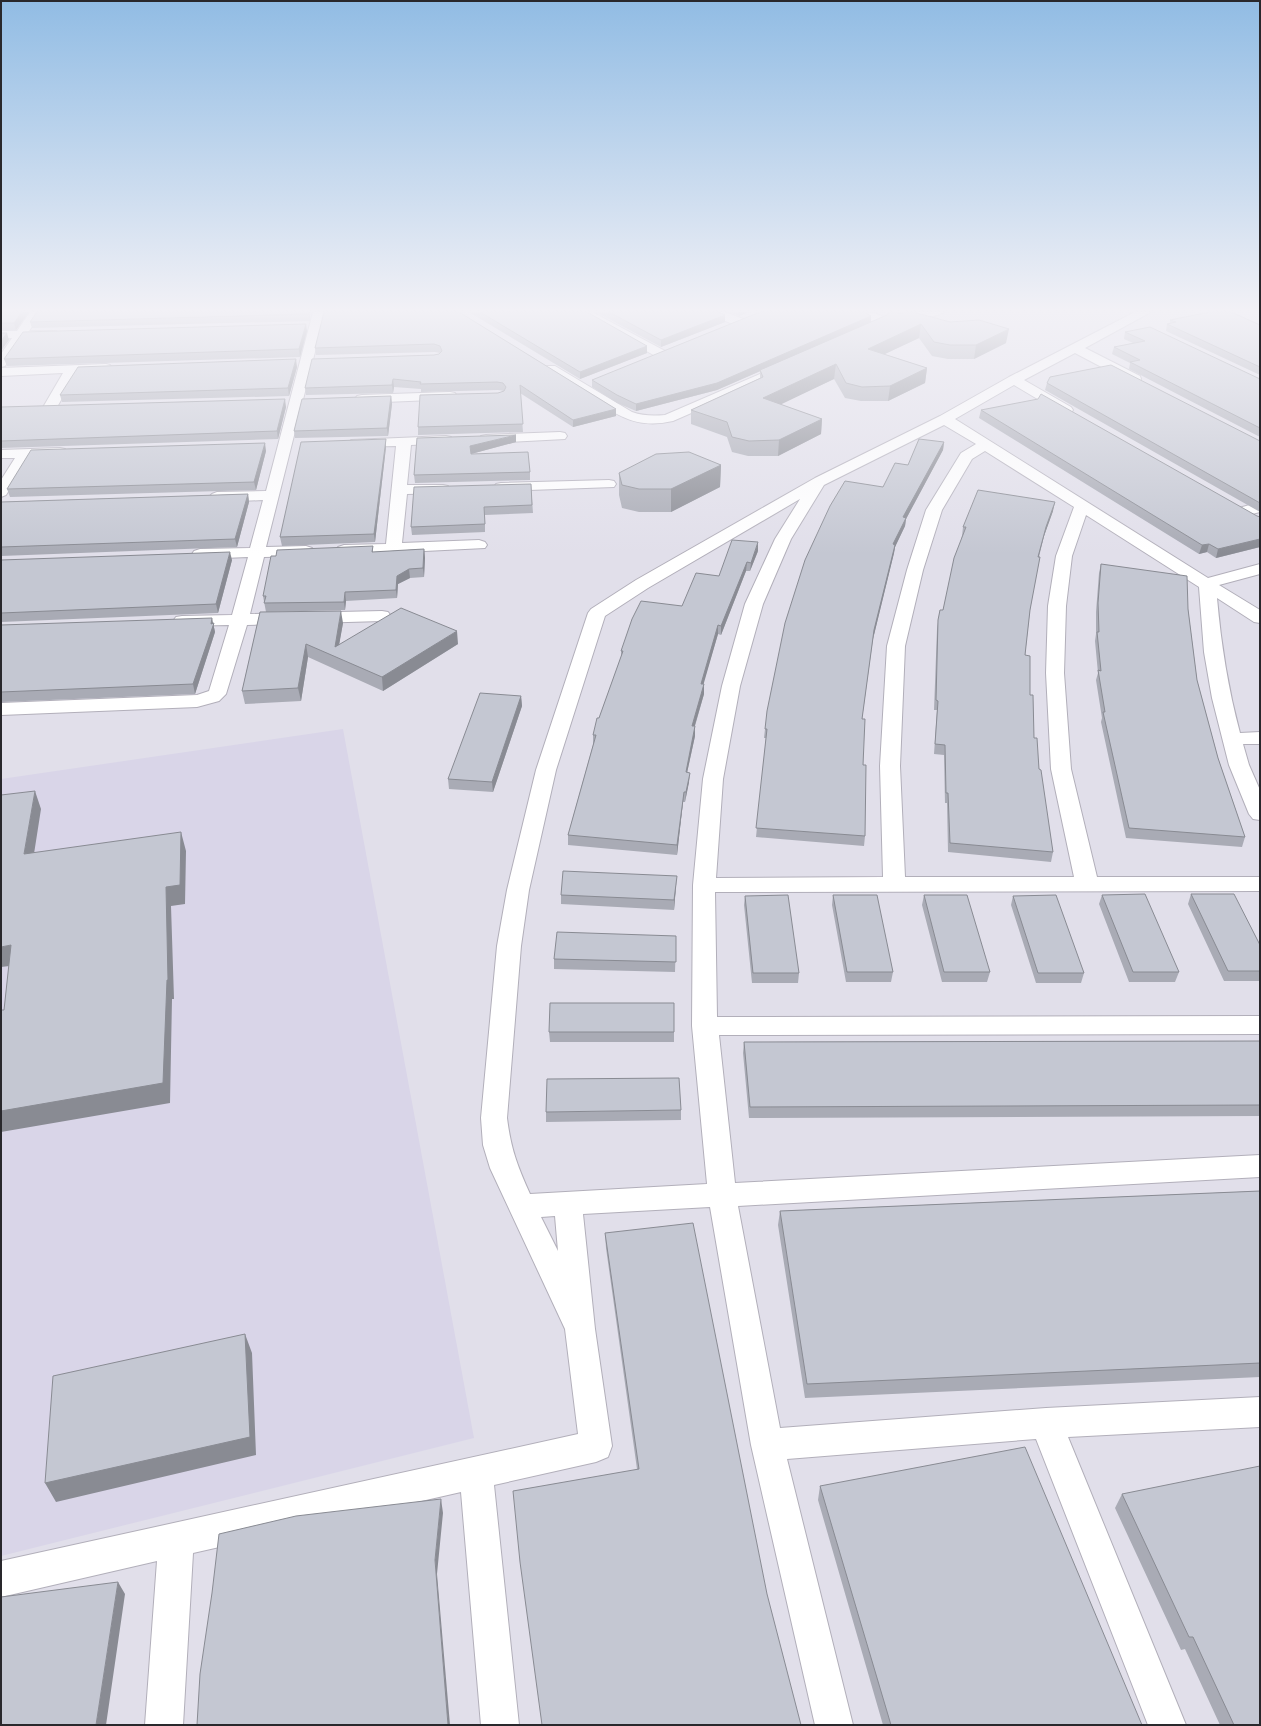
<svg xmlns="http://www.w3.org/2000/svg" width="1261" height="1726" font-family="'Fira Sans Condensed',sans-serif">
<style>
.built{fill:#d9d5e8}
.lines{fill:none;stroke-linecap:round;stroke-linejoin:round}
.street-casing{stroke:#b2afba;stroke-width:2}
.street{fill:#fff;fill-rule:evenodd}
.wall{fill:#a9abb5}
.shaded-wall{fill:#898b93}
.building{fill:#c4c7d2;stroke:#898b93}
</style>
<rect width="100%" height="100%" fill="#e1dfea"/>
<path class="built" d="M343 729 474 1438 1 1556V779Z"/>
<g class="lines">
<g class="street-casing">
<path id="street" d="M30 312H42L29 331H56L58 334 56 337 52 338H24L5 366 1 367V354L12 338 1 339V331H17Z
M313 312H325L266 547 306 546 312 548 314 551 312 554 306 556 264 557 250 614 382 611 388 612 391 616 388 620 382 621 247 625 226 694 219 701 197 707 1 715V703L197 695 209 691 229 625 182 626 176 625 173 621 176 617 182 616 232 615 248 557 200 559 194 557 192 554 194 551 200 549 250 548 263 500 217 502 212 500 209 497 212 494 217 492 266 491Z
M577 312H592L665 351 667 354 665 357H657Z
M707 312H725L743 319 745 322 743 325H735L709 314Z
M855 312C866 312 884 311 887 324L885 327 863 338H855L853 335 855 332 874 323Z
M913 312H944L938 315 894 323 890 321 888 319 890 317Z
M1135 312H1151L1085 348 1140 376 1141 379 1140 382H1130L1075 353 1024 380 1071 407 1073 410 1071 413H1061L1014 385 955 419 1208 578 1260 564V574L1219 585 1260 610V623L1254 622 1217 598C1221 644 1228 688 1240 733L1260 732V744H1243L1249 765 1260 790V820L1253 819 1249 814 1229 765 1212 698 1204 652 1199 587 1086 515 1072 556 1066 606 1064 673 1071 769 1097 877H1260V891L715 892 717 1017 1260 1016V1034L719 1035 735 1183 1260 1155V1177L738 1206 780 1428 1046 1408 1260 1397V1427L1068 1437 1186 1725H1148L1036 1439 787 1459 853 1725H815L751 1445 710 1207 583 1214 595 1329 612 1446 608 1457 596 1462 494 1485 519 1725H481L461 1492 193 1553 183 1725H145L157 1561 1 1597V1561L578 1434 565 1329 490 1168 483 1145 481 1118 497 946 507 890 536 770 588 613 591 609 636 580 815 478 940 416 1009 377ZM944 425 976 444 961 453 926 510 907 570 887 646 880 766 883 877 716 878 723 779 740 686 763 604 791 539 824 485ZM985 451 1074 507 1056 556 1048 606 1046 673 1051 769 1074 877H905L900 766 905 646 923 570 942 510 972 459ZM800 499 775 539 745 604 722 686 703 779 693 885 692 1026 707 1184 530 1194C517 1165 511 1149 507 1118L521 946 529 890 556 770 605 616 648 588ZM555 1216 558 1251 541 1217Z
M788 362 792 363 794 366 792 369 673 421C638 429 620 417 592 399 577 390 562 381 547 372L545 369 547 366H555L632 412C643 416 653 416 665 415Z
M106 364 110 365 112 368 110 371 76 373 56 409 54 412H44L42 409 63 373 1 376V368Z
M450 392 455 393 457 396 455 399 362 403 357 402 355 399 357 396 362 395Z
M560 432 565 433 567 436 565 439 486 443 481 442 479 439 481 436 486 435Z
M446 436 451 437 453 440 451 443 411 445 407 485H443L448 486 450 489 448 492 443 493 407 494 402 543 479 540 485 542 487 545 485 548 344 555 338 553 336 550 338 547 344 545 386 544 396 446 356 447 351 446 349 443 351 440Z
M60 448 65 449 67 452 65 455 30 457 6 495 1 497V480L15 458H1V450Z
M609 480 614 481 616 484 614 487 501 491 496 490 494 487 496 484 501 483Z
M1260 502V512L1244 516 1239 514 1236 511 1239 508Z"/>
</g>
<use href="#street" class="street"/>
</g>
<path class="wall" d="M1 312H29L16 330H1Z
M310 312V321L32 328 30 322Z
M459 312 616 409V416L573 427 520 393 523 432 418 435V427L498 393 504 391 498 390 421 392V389L394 387 393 393 306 395 305 388 439 354 440 353 435 352 316 355 315 348Z
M469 312H587L647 353 580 379Z
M596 312H718L725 322 661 347Z
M730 312H749L739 316Z
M887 315 1006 343 974 359H948L932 356 919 338 884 354 927 368 925 383 888 401H861L845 398 834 379 780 404 822 419 821 434 778 456H748L732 452 727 437 691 424V410L760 378V371L717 390 636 411 617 403 592 387V380L871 322Z
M1170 320 1260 325V375L1166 331 1167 324H1170Z
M307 331 300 357 7 366 4 359Z
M1125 332 1260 379V437L1129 369 1130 363 1112 354 1114 347 1133 343 1124 339Z
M297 367 289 396 62 402 60 395Z
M1047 383 1260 441V512L1045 390Z
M391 396 392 404 388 436 295 438 294 431Z
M1 407H286L278 439 1 448Z
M981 410 1260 517V547L1216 558 1207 552 1199 554 979 418Z
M417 438 516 442 471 454 530 472V480L415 483 414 475Z
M944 442 943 450 906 519 905 526 895 547 894 553 873 639 862 719 865 836 864 846 756 837 766 738H764L765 729 908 465Z
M386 447 375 542 282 546 280 537Z
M266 451 256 490 10 497 7 489Z
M721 465 720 487 671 512H639L622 508 619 495V473Z
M531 484 533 513 485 515V532L412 535 411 527Z
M248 494 249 502 237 547 1 556V502Z
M1053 511 1044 536 1039 557 1030 610 1025 655 1030 695 1034 738 1053 852 1051 862 948 852 947 803H945L944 755 934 754 937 710H934L937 629 940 610H943L962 536 963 527Z
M373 546V552L424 549 425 558 424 577 410 578 398 584 397 598 346 601 345 610 266 612 263 596Z
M758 551 750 571H746L721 635 718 634 703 684 704 694 695 726V736L687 773 689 782 685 802H683L677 855 568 845V835L593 745V735L621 657V651L682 606 719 576Z
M1 560H232L218 613 1 622Z
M1101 564 1188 609 1197 680 1218 758 1245 837 1242 847 1126 838 1101 722 1102 718 1096 680 1098 673 1095 641 1096 634V612L1099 573Z
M260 612 343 623 339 644H458L383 691 308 657 301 701 245 704 242 691Z
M213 623 215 632 195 694 1 702V625Z
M521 696 522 706 493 792 449 789 448 779Z
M676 886 674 910 561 904V895Z
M1191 894 1260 945V981H1224L1188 904Z
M833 895 893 972 891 982H846L832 905Z
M924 895 990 972 987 982H942L922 905Z
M1102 895 1179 972 1175 982H1129L1099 904Z
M745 896 799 973 798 983H752L744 905Z
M1013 896 1084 973 1081 983H1036L1011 905Z
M676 936 675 972 554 969V959Z
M549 1032H674V1042H550Z
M1260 1041V1116L749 1118 743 1053 744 1042Z
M681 1110V1120L546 1122V1112Z
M1260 1191V1377L805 1398 778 1225 780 1211Z
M605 1233 767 1594 637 1469 606 1248Z
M820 1486 1142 1725H883L818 1500Z
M1122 1494 1260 1725H1220L1185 1649 1181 1650 1115 1508Z"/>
<path class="shaded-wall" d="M22 312H29L16 330 14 323Z
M309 312H310V321Z
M739 312H749L739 316Z
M725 315V322L661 347V340Z
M871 316V323L717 390 636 411V404Z
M306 324 307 331 300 357 299 349Z
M921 324 919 338 866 363 868 349Z
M1009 329 1006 343 974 359 976 345Z
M7 333 9 340 1 351V341Z
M647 346V353L580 379V372Z
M296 359 297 367 289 396 288 388Z
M836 364 834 379 763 413V398Z
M927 368 925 383 888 401 890 386Z
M393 379 394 387 393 393 392 385Z
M391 396 392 404 388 436 387 428Z
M285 399 286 407 278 439 277 431Z
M616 409V416L573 427V420Z
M822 419 821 434 778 456 779 440Z
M516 435V442L471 454 470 446Z
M386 439V447L375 542 374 534Z
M944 442 943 450 906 519 905 526 895 547 894 553 873 639 874 630 893 544 903 517Z
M265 443 266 451 256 490 254 482Z
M721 465 720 487 671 512V489Z
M248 494 249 502 237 547 235 539Z
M1055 502 1053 511 1044 536 1036 565 1046 527Z
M1260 539V547L1216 558 1218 549Z
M758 542V551L750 571 751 563Z
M1209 544 1207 552 1199 554 1202 545Z
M424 549 425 558 424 577 423 568Z
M230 552 232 560 218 613 216 604Z
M747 562 746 571 721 635V626Z
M409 569 410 578 398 584 397 598 396 590 397 576Z
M345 592 346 601 345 610 344 602Z
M341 611 343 623 337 657 335 647Z
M212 618 215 632 195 694 193 684Z
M718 625V634L701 693V684Z
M457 631 458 644 383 691 382 677Z
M306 644 308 657 301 701 298 688Z
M704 684V694L692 735V726Z
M521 696 522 706 493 792 492 782Z
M695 726V736L685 782 686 772Z
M690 773 689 782 685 802 686 792Z
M35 791 41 809 31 873 24 854Z
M684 792 683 802 677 855V845Z
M181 832 186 851 185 904 171 906 174 999H172L170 1103 1 1132V1111L166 887Z
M677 876 676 886 674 910V900Z
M11 945 18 965 1 967V947Z
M245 1334 252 1353 256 1455 56 1502 45 1483Z
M441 1499 443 1513 437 1574 450 1725H448L435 1560Z
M118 1582 125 1594 106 1725H96Z"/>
<path class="building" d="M1 312H22L14 323H1Z
M37 312H309V314L30 322Z
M324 312H459L616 409 573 420 520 385 523 424 418 427 420 395 498 393 504 391 506 387 503 383 497 382 420 384 421 382 393 379 392 385 305 388 312 359 434 355 439 354 442 351 440 346 434 344 315 348Z
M480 312H587L647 346 580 372Z
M609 312H718L725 315 661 340Z
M760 312H865L871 316 717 383 636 404 617 395 592 380Z
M889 312H895L901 314 904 312H913L950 322 979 320 1009 329 976 345H950L934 342 921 324 868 349 927 368 890 386 862 387 846 383 836 364 763 398 822 419 779 440 749 441 732 437 727 422 691 410 763 377 760 370 887 315Z
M1210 312H1231L1260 325V367L1167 324 1176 322 1170 320Z
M306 324 299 349 4 359 23 332Z
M1150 327 1260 379V428L1130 362 1140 360 1114 347 1145 341 1125 332Z
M1 333H7L1 341Z
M296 359 288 388 60 395 78 367Z
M1111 365 1260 441V503L1047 383 1050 377Z
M1041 394 1257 516 1260 517V539L1218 549 1209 544 1202 545 981 410 1038 399Z
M391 396 387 428 294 431 302 399Z
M285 399 277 431 1 441V407Z
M516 435 470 446 471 454 528 452 530 472 414 475 417 438Z
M386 439 374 534 280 537 301 442Z
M919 439 944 442 903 517 906 518 893 544 895 545 874 630 862 719H865L863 765H866L865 836 756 828 767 729H765L767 711 785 623 805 560 830 506 845 481 883 487 895 463 908 465Z
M265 443 254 482 7 489 31 450Z
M689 452 721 465 671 489H639L622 485 619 473 656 454Z
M531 484 532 505 484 507 485 524 411 527 414 487Z
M978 490 1055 502 1046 527 1038 557H1040L1030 610 1025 655 1030 656V695H1033L1034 738H1037L1039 769 1041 770 1053 852 950 843 948 793H946L945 745 935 744 938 701 936 700 938 620 940 610H943L954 558 966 527H963Z
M248 494 235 539 1 547V502Z
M732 540 758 542 751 563 747 562 721 626 718 625 701 684H704L692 726H695L686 772 690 773 686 792H684L677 845 568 835 596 735H593L597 718H599L623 651H621L632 619 641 601 682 606 696 573 719 576Z
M373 546 372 552 424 549 423 568 409 569 397 576 396 590 345 592 344 602 264 603 266 596H263L271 556H276L277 550Z
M230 552 216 604 1 613V560Z
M1101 564 1187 576 1188 609 1197 680 1218 758 1245 837 1129 828 1103 712H1105L1098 670 1101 671 1097 632H1099L1098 603Z
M401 608 457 631 382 677 306 644 298 688 242 691 260 612 341 611 335 647Z
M212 618 211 624 214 623 193 684 1 692V625Z
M480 693 521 696 492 782 448 779Z
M35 791 24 854 181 832 180 885 166 887 168 980H167L163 1083 1 1111V1010H4L11 945 1 947V795Z
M563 871 677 876 674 900 561 895Z
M1145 894 1179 972H1133L1102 895Z
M1191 894H1234L1260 945V971H1228Z
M788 895 799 973H753L745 896Z
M833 895H877L893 972H847Z
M924 895H967L990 972H944Z
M1056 895 1084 973H1038L1013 896Z
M557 932 676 936V962L554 959Z
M550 1003H674V1032H549Z
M1260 1041V1105L750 1107 744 1042Z
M679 1078 681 1110 546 1112 547 1079Z
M1260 1191V1363L807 1384 780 1211Z
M693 1223 767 1594 801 1725H542L520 1562 513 1491 639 1469 605 1233Z
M245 1334 250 1437 45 1483 53 1376Z
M1025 1447 1142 1725H891L820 1486Z
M1260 1466V1725H1234L1193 1637H1189L1122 1494Z
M441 1499 435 1560 448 1725H197L200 1674 212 1593 219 1534 296 1516Z
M118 1582 96 1725H1V1597Z"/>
<linearGradient id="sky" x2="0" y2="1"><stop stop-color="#91bce4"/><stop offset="0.56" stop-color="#f2f1f6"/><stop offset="1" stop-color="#f2f1f6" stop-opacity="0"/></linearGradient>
<rect width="1261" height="554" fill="url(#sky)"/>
<rect width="1261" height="1726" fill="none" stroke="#29282c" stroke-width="4"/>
</svg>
